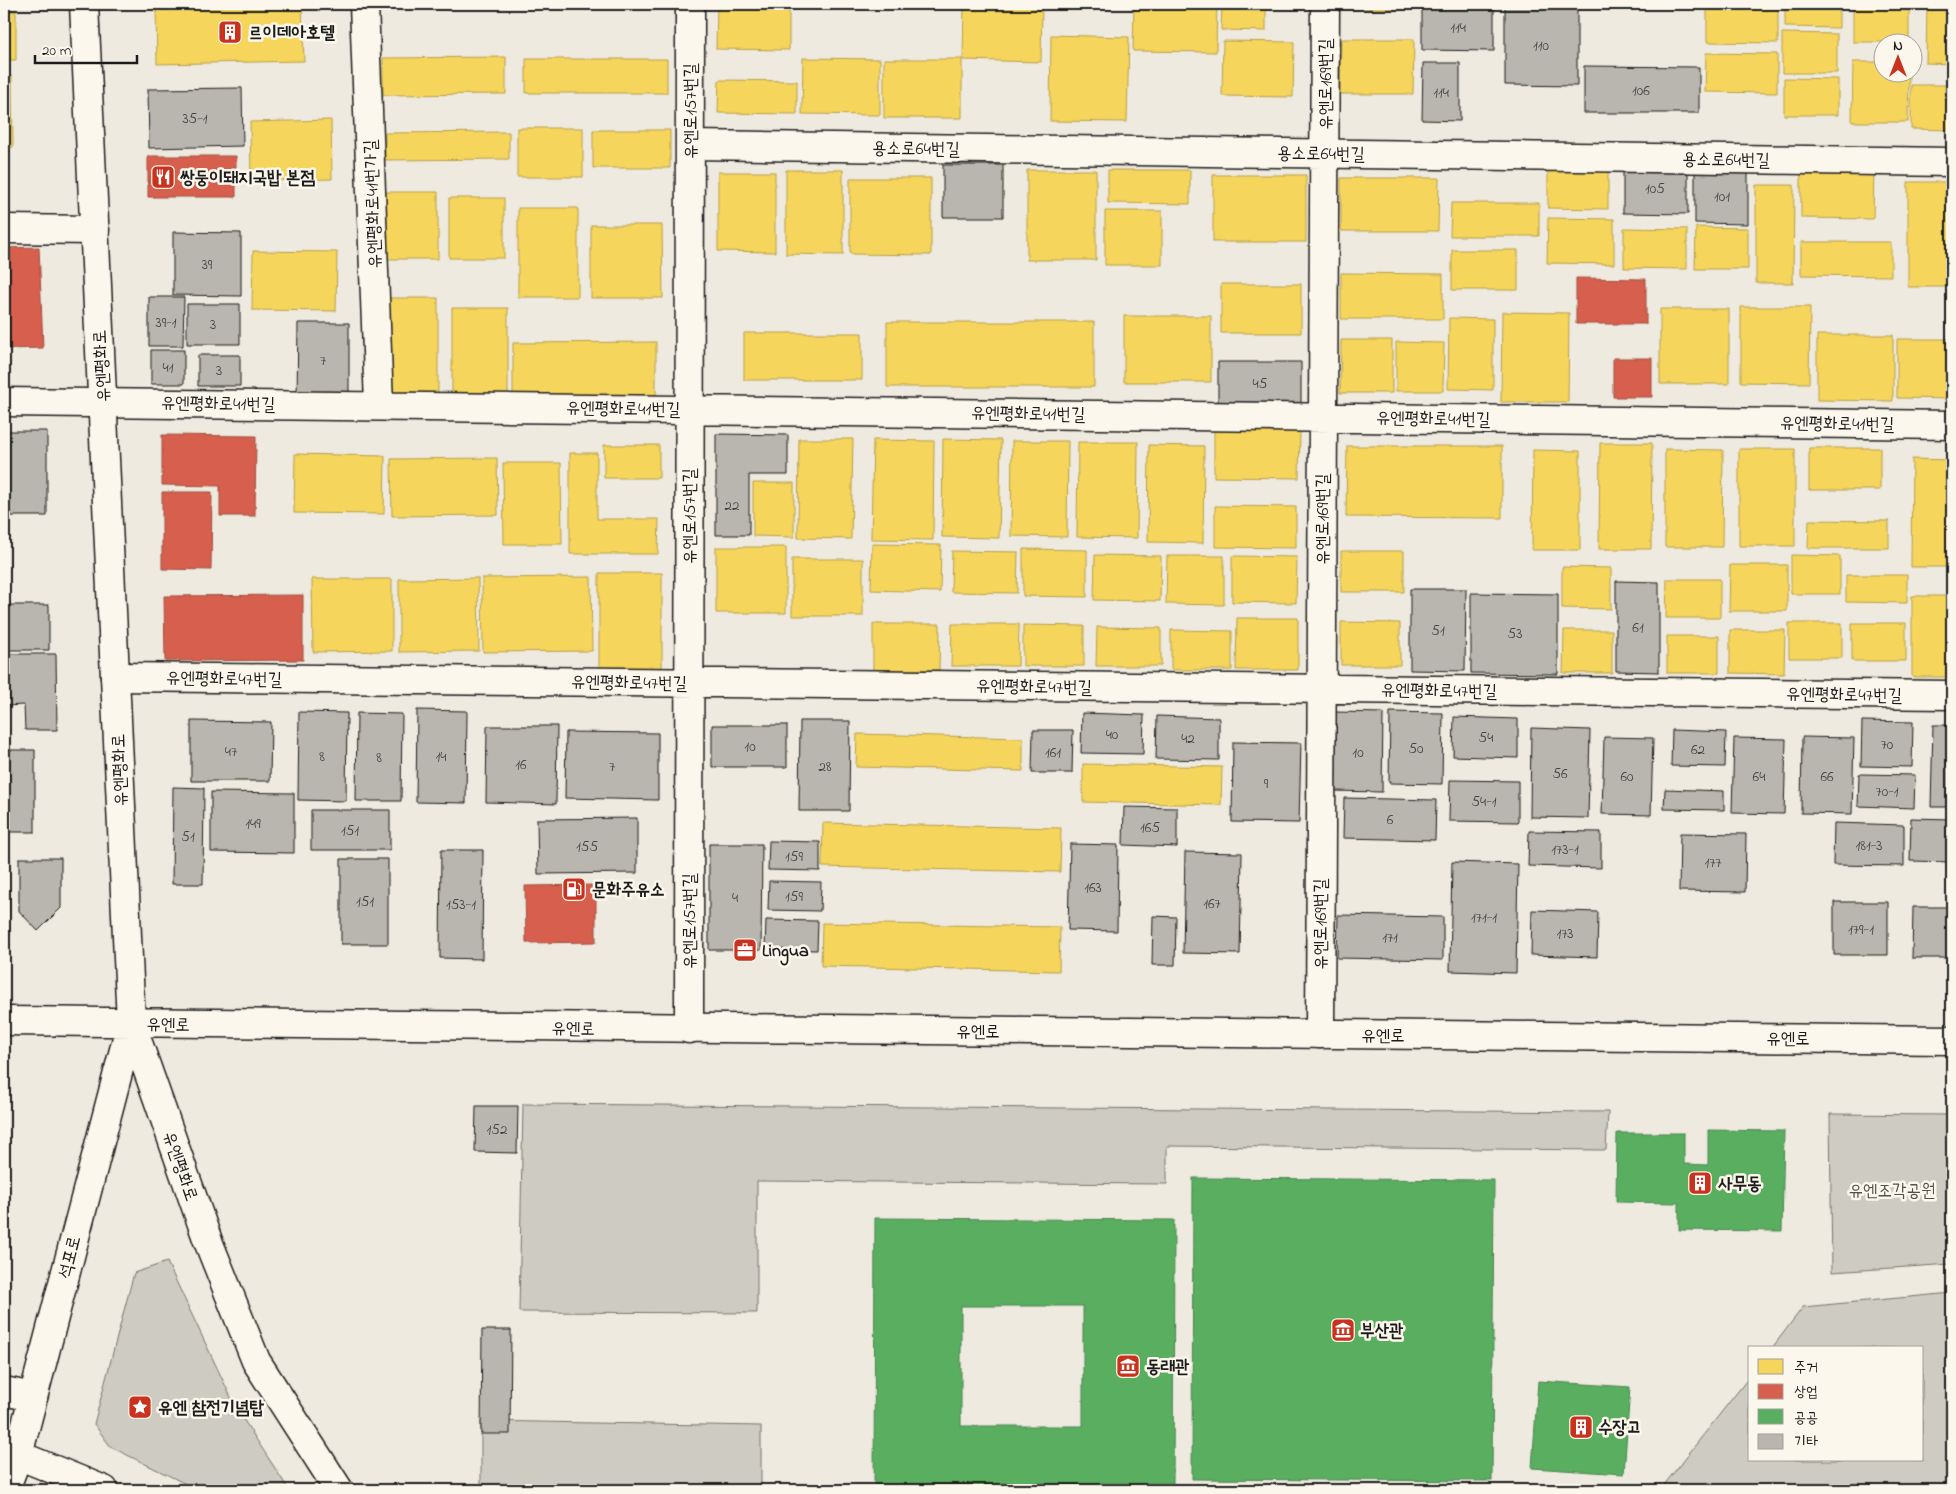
<svg xmlns="http://www.w3.org/2000/svg" width="1956" height="1494" font-family="'Indie Flower','Poor Story',sans-serif">
<style>
.green{fill:#ceccc2;stroke:#75746f}
.homes{fill:#f6d55c;stroke:#b59e49}
.shops{fill:#d6604d;stroke:#9e4c3e}
.public{fill:#5aae61;stroke:#47824c;fill-rule:evenodd}
.building{fill:#b9b6af;stroke:#1c1c1c}
.lines{fill:none;stroke-linecap:round;stroke-linejoin:round}
.street-casing{stroke:#1c1c1c;stroke-width:31}
.secondary-casing{stroke:#1c1c1c;stroke-width:31}
.street{stroke:#fbf7ec;stroke-width:28}
.secondary{stroke:#fbf7ec;stroke-width:28}
.labels{text-anchor:middle;stroke-width:5;stroke-linejoin:round;paint-order:stroke}
.number-label{font-size:15px;fill:#434241}
.poi-label{font-size:18px;font-weight:bold;fill:#1c1c1c;stroke:#fbf7ec;text-anchor:start}
.street-label{font-size:18px;fill:#1c1c1c;stroke:#fbf7ec}
.park-label{font-size:18px;fill:#51514e;stroke:#fbf7ec}
</style>
<rect width="100%" height="100%" fill="#eeeadf"/>
<filter id="ink" filterUnits="userSpaceOnUse"><feTurbulence type="fractalNoise" baseFrequency=".02" numOctaves="2"/><feDisplacementMap in="SourceGraphic" scale="10" xChannelSelector="R" yChannelSelector="G"/><feConvolveMatrix kernelMatrix="1 2 1 2 8 2 1 2 1" color-interpolation-filters="sRGB"/></filter>
<g filter="url(#ink)">
<path class="green" d="M523 1104 1608 1112 1606 1150 1167 1146V1184L757 1181V1313L519 1312Z
M1830 1114 1952 1115V1264L1832 1272Z
M167 1262 236 1408 289 1490H198L111 1447 94 1424 134 1273Z
M1952 1293V1490H1660L1750 1376V1460H1922V1348H1772L1803 1307Z
M481 1421 761 1426V1490H481Z"/>
<path class="homes" d="M156 4H302L304 61 157 64Z
M610 4H654L610 5Z
M964 4H1042L1041 62 963 60Z
M1134 4H1217L1216 52 1133 51Z
M1222 4H1266V31L1221 30Z
M1347 4H1411V9L1347 8Z
M1707 4H1778V43L1707 42Z
M1785 4H1839V28L1785 27Z
M1853 4H1909V42H1853Z
M1927 4H1952V64L1926 63Z
M717 5 789 6V50L716 49Z
M4 11H16V60H4Z
M1782 33 1837 34V73H1782Z
M1051 35 1129 37 1127 122 1050 121Z
M1341 39H1414L1413 94H1340Z
M1223 41 1294 42 1293 97 1222 96Z
M1706 53 1777 54V93L1705 92Z
M506 57V94L383 95V58Z
M803 58 880 59V115L802 114Z
M526 59H667V93H526Z
M884 59H962V118H884Z
M1853 62H1884V72H1909L1908 122H1852Z
M12 76 13 147H4V77Z
M1784 78 1838 79V115H1784Z
M719 80 797 81V114L718 113Z
M1911 85H1952V130L1911 129Z
M331 120 332 179 251 181 250 122Z
M517 128H583V177H517Z
M593 130H670V168H593Z
M509 132V159L385 160V133Z
M1548 168H1608V209L1548 208Z
M1801 169 1874 170 1873 219 1801 218Z
M786 170H843V255L786 254Z
M1027 170H1096V260H1027Z
M1108 170H1190V204L1108 203Z
M718 172H775V252L718 251Z
M1213 175H1306V242H1213Z
M850 178H931V255L850 254Z
M1341 178H1439L1438 231H1341Z
M1908 182H1952V287H1908Z
M1756 185H1794L1793 283H1756Z
M383 192H438V259H383Z
M449 198H504V258H449Z
M1451 203H1539V236H1450Z
M518 208H578V297H518Z
M1105 211H1162V265H1105Z
M1548 218 1614 219V264L1547 263Z
M591 225H662L663 298H591Z
M1696 227 1748 228V269H1695Z
M1624 228 1687 229V269L1624 268Z
M1801 242H1891V276L1801 275Z
M1452 250H1518V290H1452Z
M253 251 337 252 336 311 252 310Z
M1341 273 1443 274V319H1341Z
M1221 284H1301V333H1221Z
M383 298H438V394H384Z
M1741 307H1810L1809 383 1741 382Z
M452 308H508V396H452Z
M1660 309H1729V384H1660Z
M1502 312 1569 313 1568 402H1501Z
M1124 316H1211V382H1124Z
M1449 318 1493 319V390L1448 389Z
M887 322H1094V387H887Z
M744 333H862V380H744Z
M1817 335H1893V401L1817 400Z
M1897 339H1952V399L1897 398Z
M1341 340H1392V393H1340Z
M656 342V395H513V343Z
M1396 342 1444 343 1443 391H1396Z
M1214 430 1300 431 1299 478 1214 477Z
M799 439H853L851 539 798 538Z
M943 439 1001 440 999 538 942 537Z
M873 440 934 441 933 540 871 539Z
M1012 441H1068L1067 537 1011 536Z
M1078 442H1138L1137 538 1077 537Z
M1600 443H1652L1651 549H1599Z
M604 445H659V478H604Z
M1149 445 1204 446 1203 543 1148 542Z
M1347 446H1502V518L1346 517Z
M1809 448H1880V490H1809Z
M1665 449 1723 450 1722 547H1665Z
M1739 449H1795V546H1739Z
M1533 450 1580 451V550H1532Z
M570 453H597V519H659L658 554H570Z
M295 454 385 456 384 514 294 513Z
M497 458 498 515 392 516 391 459Z
M1912 459 1952 460V567H1911Z
M503 463H561L562 544H504Z
M753 483H794V537L753 536Z
M1215 506 1296 507V548L1215 547Z
M1809 520 1889 521V548H1808Z
M872 544 941 545 940 592 871 590Z
M716 547H786V613H716Z
M1023 549 1087 550V597L1023 596Z
M952 551 1018 552 1017 593 951 592Z
M1341 551H1404V592H1341Z
M1095 555 1161 556 1160 601 1094 600Z
M1791 555 1840 556V594H1791Z
M1167 556H1224V605L1166 604Z
M1232 556 1297 557 1296 603 1232 602Z
M792 559H863V616H792Z
M1730 565H1787V611H1729Z
M1562 567 1611 568V609L1562 608Z
M599 573H662V669H599Z
M1846 575H1907V603L1846 602Z
M591 577 592 651 483 652 482 578Z
M478 578 479 651 399 652V579Z
M312 579H392V651L313 652Z
M1667 579H1720V618H1666Z
M1912 596H1952V677H1912Z
M1237 618H1298V670H1236Z
M1341 622 1400 623V665H1341Z
M1789 623H1842V658H1789Z
M1852 623H1906V661H1852Z
M873 624H940L939 670H873Z
M952 624H1019L1018 666H951Z
M1023 625 1084 626V666H1023Z
M1097 627 1161 628V666H1096Z
M1171 630 1232 631V670H1171Z
M1564 630H1612V673H1563Z
M1730 630H1785L1784 674 1730 673Z
M1667 636H1719V673H1667Z
M857 734 1023 738V771L856 767Z
M1083 764 1222 767 1221 805 1083 802Z
M823 823 1061 828 1060 872 822 867Z
M822 923 1060 927 1059 971 821 966Z"/>
<path class="shops" d="M148 156H236V197H148Z
M39 247 43 348 6 349 4 248Z
M1576 278 1646 279V324H1576Z
M1613 358H1652V397H1613Z
M162 435 256 436 255 516H220V486L162 485Z
M162 492H212L211 570 162 569Z
M303 595V660L165 661 164 596Z
M596 885V942L526 943 525 886Z"/>
<path class="public" d="M1708 1130 1784 1131 1782 1231 1679 1230V1203L1616 1202 1617 1133H1684V1164L1708 1165Z
M1193 1178 1494 1180 1492 1481 1192 1479Z
M875 1218 1174 1220 1173 1490H874ZM961 1306H1083V1426H961Z
M1538 1381 1630 1387 1624 1474 1532 1468Z"/>
<path class="building" d="M1422 4H1494V51L1422 50Z
M1505 4H1577V86L1505 85Z
M1423 63H1460V121L1422 120Z
M1584 66 1699 67V113H1584Z
M242 88 243 146 149 148 148 89Z
M1623 162 1688 163V214L1623 213Z
M943 165H1003V217H943Z
M1695 168 1748 169V224L1695 223Z
M173 232 241 233V296L173 295Z
M149 297H184L183 346H149Z
M187 304H240V344H187Z
M298 323H349V397H297Z
M151 350H184V384H151Z
M198 355H240V386H198Z
M1218 362H1301V403H1218Z
M4 431H47V516H4Z
M716 434 788 435V475H749V535H716Z
M1616 581 1659 582V672L1616 671Z
M1410 589H1466L1465 671 1410 670Z
M1471 593 1558 594V674L1471 673Z
M4 605H49V650H4Z
M4 654H56L57 730H25L24 705 4 706Z
M417 710 467 711 466 803 416 802Z
M299 712 347 713 346 801 298 800Z
M1335 712 1383 713 1382 792 1333 791Z
M1390 712 1443 713 1442 784 1389 783Z
M357 713 402 714 401 801H356Z
M1082 713 1144 715 1143 754 1081 753Z
M1157 716 1219 718V760L1156 759Z
M1454 717 1518 719V758L1453 756Z
M191 721 271 722 270 781H191Z
M800 721H850L849 811H799Z
M1862 721 1913 722 1912 767 1861 766Z
M712 725H787V767H712Z
M1933 725H1952V807H1931Z
M487 726H557L556 804 486 802Z
M1531 728 1590 730 1588 818 1530 817Z
M1033 730H1073L1072 773H1032Z
M1672 730 1726 732 1725 767 1671 766Z
M566 732 658 733V800L565 798Z
M1604 737 1653 738 1651 815 1602 814Z
M1802 737 1854 738 1852 814 1801 813Z
M1734 738 1786 739 1784 814 1732 813Z
M1233 742 1301 743 1299 823 1232 822Z
M4 750H35V832H4Z
M1859 774 1915 775 1914 808 1858 806Z
M1450 780 1518 781V822L1449 821Z
M173 787 204 788 203 884H172Z
M1665 789 1724 791V810L1664 809Z
M211 792 294 793V853L211 852Z
M1344 798 1436 800 1435 840 1343 838Z
M1124 807 1177 808V847L1123 845Z
M311 810H390V850H311Z
M637 818V873L538 874 537 819Z
M1911 818 1952 819V862L1910 861Z
M1834 823 1904 825V866L1833 865Z
M1529 831 1601 832V868L1528 866Z
M1680 833 1746 834 1745 892 1679 891Z
M769 841 820 842V871L768 870Z
M709 844H762L761 950H709Z
M1070 844 1118 845 1117 931 1068 930Z
M441 850H483L482 959 440 958Z
M1185 852 1242 853 1240 954 1183 953Z
M19 858H61V908L38 931 19 911Z
M341 859H388V944H341Z
M1452 862 1518 864 1516 973 1450 971Z
M769 881 821 882 820 911 768 910Z
M4 893H9L8 952H4Z
M1834 902H1888V955H1834Z
M1913 907H1952V958H1912Z
M1532 910 1598 912 1597 957 1531 955Z
M1338 915 1443 917V960L1337 958Z
M1153 916 1176 917 1175 965H1152Z
M766 920 818 921 817 950 765 949Z
M476 1106H518L517 1153 475 1152Z
M482 1330H511L510 1434H481Z"/>
<g class="lines">
<g class="street-casing">
<path id="street" d="M364 4 379 405
M690 145 1952 162
M4 229 95 230
M4 402 1952 425
M115 677 1952 695
M689 1029 690 4
M1320 1034 1325 4
M4 1391 33 1397"/>
</g>
<g class="secondary-casing">
<path id="secondary" d="M84 4 131 1023 208 1241 256 1361 339 1490
M4 1021 1952 1040
M18 1455 104 1490
M5 1490 18 1455 131 1023"/>
</g>
<use href="#street" class="street"/>
<use href="#secondary" class="secondary"/>
</g>
</g>
<defs>
<g id="building-square" transform="scale(1.25)"><rect x="-9" y="-9" width="18" height="18" rx="4" fill="#c8321e" stroke="#fbf7ec"/><path d="M-4-6H4V6H1V3H-1V6H-4ZM-2.5-4.3h1.7v1.8h-1.7ZM.8-4.3h1.7v1.8H.8ZM-2.5-1h1.7V.8h-1.7ZM.8-1h1.7V.8H.8Z" fill="#fff"/></g>
<g id="restaurant-square" transform="scale(1.25)"><rect x="-9" y="-9" width="18" height="18" rx="4" fill="#c8321e" stroke="#fbf7ec"/><path d="M-5-6h1v4h1v-4h1v4h1v-4h1v5L-1.5 .5V6h-2V.5L-5-1ZM5-6V6H3V1.5H1.5Q1.5-4 5-6Z" fill="#fff"/></g>
<g id="fuel-square" transform="scale(1.25)"><rect x="-9" y="-9" width="18" height="18" rx="4" fill="#c8321e" stroke="#fbf7ec"/><path d="M-5.5-6h7V0h2V4h1.3V-2.5L3-4.5l.8-.8L6-3V5H2.5V1h-1V6h-7ZM-4.2-4.7v3.2H.2V-4.7Z" fill="#fff"/></g>
<g id="office-square" transform="scale(1.25)"><rect x="-9" y="-9" width="18" height="18" rx="4" fill="#c8321e" stroke="#fbf7ec"/><path d="M-6-3h4V-5.5h4V-3h4V5H-6ZM-1-4.5V-3h2v-1.5ZM-6 0V1H6V0Z" fill="#fff"/></g>
<g id="museum-square" transform="scale(1.25)"><rect x="-9" y="-9" width="18" height="18" rx="4" fill="#c8321e" stroke="#fbf7ec"/><path d="M0-6L6-3V-2H-6V-3ZM-5-1h2V3h-2ZM-1-1h2V3h-2ZM3-1h2V3H3ZM-6 4H6V6H-6Z" fill="#fff"/></g>
<g id="sight-square" transform="scale(1.25)"><rect x="-9" y="-9" width="18" height="18" rx="4" fill="#c8321e" stroke="#fbf7ec"/><path d="M0-6L1.8-2.2L6-1.7L2.9 1.2L3.7 5.4L0 3.3L-3.7 5.4L-2.9 1.2L-6-1.7L-1.8-2.2Z" fill="#fff"/></g>
</defs>
<g fill-rule="evenodd">
<use href="#building-square" x="230" y="32"/>
<use href="#restaurant-square" x="163" y="177"/>
<use href="#fuel-square" x="574" y="889"/>
<use href="#office-square" x="745" y="950"/>
<use href="#building-square" x="1700" y="1183"/>
<use href="#museum-square" x="1343" y="1330"/>
<use href="#museum-square" x="1128" y="1366"/>
<use href="#sight-square" x="140" y="1407"/>
<use href="#building-square" x="1581" y="1427"/>
</g>
<g class="labels">
<g class="number-label">
<text x="1458" y="32">114</text>
<text x="1541" y="50">110</text>
<text x="1641" y="95">106</text>
<text x="1441" y="97">114</text>
<text x="195" y="123">35-1</text>
<text x="1655" y="193">105</text>
<text x="1722" y="201">101</text>
<text x="207" y="269">39</text>
<text x="166" y="327">39-1</text>
<text x="213" y="329">3</text>
<text x="323" y="365">7</text>
<text x="168" y="372">41</text>
<text x="219" y="375">3</text>
<text x="1260" y="388">45</text>
<text x="732" y="510">22</text>
<text x="1638" y="632">61</text>
<text x="1438" y="635">51</text>
<text x="1515" y="638">53</text>
<text x="1112" y="739">40</text>
<text x="1486" y="742">54</text>
<text x="1188" y="743">42</text>
<text x="1887" y="749">70</text>
<text x="750" y="751">10</text>
<text x="1416" y="753">50</text>
<text x="1698" y="754">62</text>
<text x="231" y="756">47</text>
<text x="1053" y="757">161</text>
<text x="1358" y="757">10</text>
<text x="322" y="761">8</text>
<text x="441" y="761">14</text>
<text x="379" y="762">8</text>
<text x="521" y="769">16</text>
<text x="612" y="771">7</text>
<text x="825" y="771">28</text>
<text x="1560" y="778">56</text>
<text x="1627" y="781">60</text>
<text x="1759" y="781">64</text>
<text x="1827" y="781">66</text>
<text x="1266" y="788">9</text>
<text x="1887" y="796">70-1</text>
<text x="1484" y="806">54-1</text>
<text x="1390" y="824">6</text>
<text x="253" y="828">149</text>
<text x="1150" y="832">165</text>
<text x="350" y="835">151</text>
<text x="188" y="841">51</text>
<text x="1869" y="850">181-3</text>
<text x="587" y="851">155</text>
<text x="1565" y="854">173-1</text>
<text x="794" y="861">159</text>
<text x="1713" y="867">177</text>
<text x="1093" y="892">163</text>
<text x="794" y="901">159</text>
<text x="735" y="902">4</text>
<text x="365" y="906">151</text>
<text x="1212" y="908">167</text>
<text x="461" y="909">153-1</text>
<text x="1484" y="922">171-1</text>
<text x="1861" y="934">179-1</text>
<text x="1565" y="938">173</text>
<text x="1390" y="942">171</text>
<text x="497" y="1134">152</text>
</g>
<g class="poi-label">
<text x="248" y="38">르이데아호텔</text>
<text x="180" y="183">쌍둥이돼지국밥 본점</text>
<text x="592" y="895">문화주유소</text>
<text x="762" y="956">Lingua</text>
<text x="1718" y="1189">사무동</text>
<text x="1360" y="1336">부산관</text>
<text x="1146" y="1372">동래관</text>
<text x="158" y="1413">유엔 참전기념탑</text>
<text x="1598" y="1433">수장고</text>
</g>
<g class="street-label">
<text transform="translate(1325 84) rotate(-90)" y="6">유엔로169번길</text>
<text transform="translate(690 111) rotate(-90)" y="6">유엔로157번길</text>
<text transform="translate(916 148) rotate(1)" y="6">용소로64번길</text>
<text transform="translate(1321 153) rotate(1)" y="6">용소로64번길</text>
<text transform="translate(1726 159) rotate(1)" y="6">용소로64번길</text>
<text transform="translate(372 204) rotate(-92)" y="6">유엔평화로41번가길</text>
<text transform="translate(101 366) rotate(-93)" y="6">유엔평화로</text>
<text transform="translate(218 403) rotate(1)" y="6">유엔평화로41번길</text>
<text transform="translate(623 408) rotate(1)" y="6">유엔평화로41번길</text>
<text transform="translate(1028 413) rotate(1)" y="6">유엔평화로41번길</text>
<text transform="translate(1433 418) rotate(1)" y="6">유엔평화로41번길</text>
<text transform="translate(1837 423) rotate(1)" y="6">유엔평화로41번길</text>
<text transform="translate(689 516) rotate(-90)" y="6">유엔로157번길</text>
<text transform="translate(1322 519) rotate(-90)" y="6">유엔로169번길</text>
<text transform="translate(224 678) rotate(1)" y="6">유엔평화로47번길</text>
<text transform="translate(629 682) rotate(1)" y="6">유엔평화로47번길</text>
<text transform="translate(1034 686) rotate(1)" y="6">유엔평화로47번길</text>
<text transform="translate(1439 690) rotate(1)" y="6">유엔평화로47번길</text>
<text transform="translate(1844 694) rotate(1)" y="6">유엔평화로47번길</text>
<text transform="translate(119 770) rotate(-92)" y="6">유엔평화로</text>
<text transform="translate(689 921) rotate(-90)" y="6">유엔로157번길</text>
<text transform="translate(1320 924) rotate(-90)" y="6">유엔로169번길</text>
<text transform="translate(168 1024) rotate(1)" y="6">유엔로</text>
<text transform="translate(573 1028) rotate(1)" y="6">유엔로</text>
<text x="978" y="1037">유엔로</text>
<text x="1383" y="1041">유엔로</text>
<text x="1788" y="1044">유엔로</text>
<text transform="translate(181 1166) rotate(71)" y="6">유엔평화로</text>
<text transform="translate(69 1257) rotate(-76)" y="6">석포로</text>
</g>
<g class="park-label">
<text x="1892" y="1196">유엔조각공원</text>
</g>
</g>
<rect width="1956" height="1494" fill="none" stroke="#fbf7ec" stroke-width="20"/>
<rect x="10" y="10" width="1936" height="1474" fill="none" stroke="#1c1c1c" stroke-width="2" filter="url(#ink)"/>
<rect x="1748" y="1346" width="175" height="115" fill="#fbf7ec" stroke="#a29f99"/>
<rect x="1758" y="1359" width="25" height="15" fill="#f6d55c" stroke="#a29f99"/>
<text x="1794" y="1372" font-size="15" fill="#1c1c1c">주거</text>
<rect x="1758" y="1384" width="25" height="15" fill="#d6604d" stroke="#a29f99"/>
<text x="1794" y="1396" font-size="15" fill="#1c1c1c">상업</text>
<rect x="1758" y="1409" width="25" height="15" fill="#5aae61" stroke="#a29f99"/>
<text x="1794" y="1422" font-size="15" fill="#1c1c1c">공공</text>
<rect x="1758" y="1434" width="25" height="15" fill="#b9b6af" stroke="#a29f99"/>
<text x="1794" y="1446" font-size="15" fill="#1c1c1c">기타</text>
<g transform="translate(1898 58)"><circle r="24" fill="#fbf7ec" stroke="#a29f99"/>
<path d="M0-4L9 19L0 12L-9 19Z" fill="#c8321e"/>
<text y="-8" font-size="14" font-weight="bold" text-anchor="middle" fill="#1c1c1c">N</text>
</g>
<path d="M35 55v8h102v-8" fill="none" stroke="#1c1c1c" stroke-width="2.5"/>
<text x="42" y="55" font-size="15" fill="#1c1c1c" stroke="#fbf7ec" stroke-width="4" paint-order="stroke">20 m</text>
</svg>
